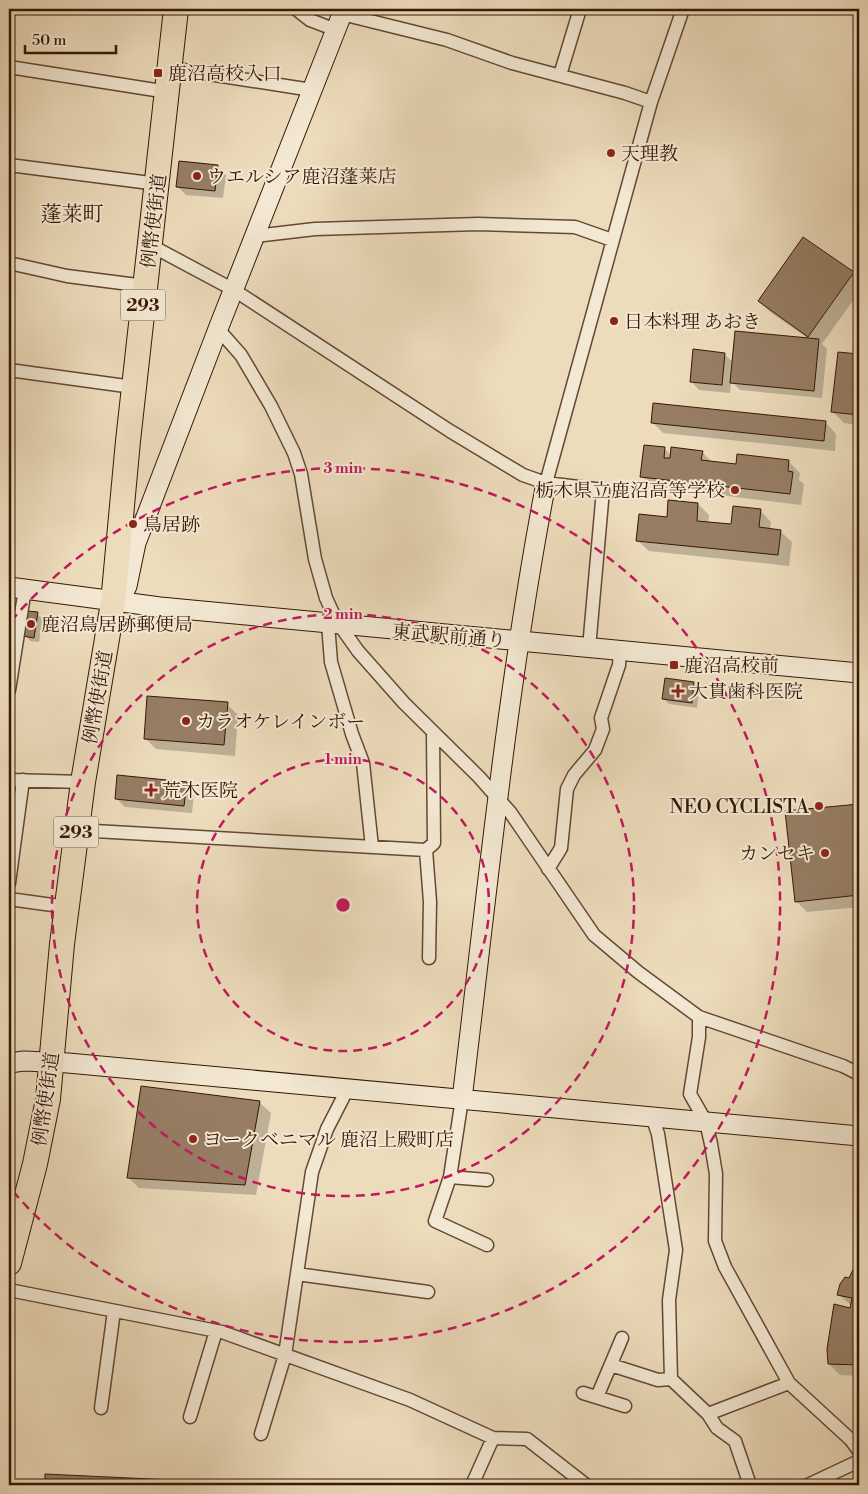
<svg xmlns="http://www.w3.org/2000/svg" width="868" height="1494" font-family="'Libre Bodoni','Noto Serif JP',serif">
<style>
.shadow{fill:#0003}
.building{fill:#967d64;stroke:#371705}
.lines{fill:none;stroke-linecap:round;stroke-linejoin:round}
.street-casing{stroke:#644833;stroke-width:15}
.secondary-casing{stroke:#371705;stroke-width:21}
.highway-casing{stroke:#371705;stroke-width:26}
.street{stroke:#f3e8d3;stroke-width:12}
.secondary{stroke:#f3e8d3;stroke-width:19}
.highway{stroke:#eddcbc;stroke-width:24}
.ring{fill:none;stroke:#c2185b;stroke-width:2.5;stroke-dasharray:9 6}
.poi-dot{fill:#8f2418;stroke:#f3e8d3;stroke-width:2}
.labels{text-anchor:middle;stroke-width:4;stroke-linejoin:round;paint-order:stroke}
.shield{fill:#f3e8d3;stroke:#6f5643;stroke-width:1}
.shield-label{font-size:18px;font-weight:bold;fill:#371705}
.poi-label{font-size:19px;fill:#371705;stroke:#f3e8d3;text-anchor:start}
.street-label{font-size:19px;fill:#371705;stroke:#f3e8d3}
.quarter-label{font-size:21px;fill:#371705;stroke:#f3e8d3}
.centre{fill:#c2185b;stroke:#f3e8d3;stroke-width:2.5}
.ring-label{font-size:15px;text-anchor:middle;font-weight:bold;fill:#c2185b;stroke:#f3e8d3;stroke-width:4;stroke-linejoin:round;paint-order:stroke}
</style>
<rect width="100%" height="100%" fill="#eddcbc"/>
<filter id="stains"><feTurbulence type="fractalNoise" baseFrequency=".004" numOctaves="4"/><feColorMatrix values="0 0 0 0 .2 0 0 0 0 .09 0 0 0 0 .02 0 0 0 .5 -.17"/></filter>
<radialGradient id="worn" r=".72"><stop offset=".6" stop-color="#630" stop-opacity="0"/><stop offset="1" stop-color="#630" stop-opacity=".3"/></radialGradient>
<path class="shadow" d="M217 166 226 175 223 198 186 195 177 186Z
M803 238 859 279V292L822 344 827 349 822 398 740 390 731 381 730 393 699 390 691 381 724 354 734 363 809 339 770 312 759 301Z
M839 354 859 356V425L844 423 833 412Z
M652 422H825L836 434 835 451 663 433Z
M664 448 672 456 702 452 713 463 737 466 738 456 789 462 800 473 799 480 804 484 801 505 653 487 642 476Z
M9 480 11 482 9 494Z
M698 504 709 515 708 523 732 526 760 510 771 522 770 530 780 531 792 542 789 566 649 551 637 540 668 519Z
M132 513 138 514 140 521 133 520Z
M37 614 43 619 39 642 30 641 25 635Z
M694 684 699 689 697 708 669 704 663 698Z
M227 704 238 715 235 756 156 749 145 738Z
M186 783 194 792 192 813 125 807 116 798Z
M859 805V907L807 912 796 901 787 812Z
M259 1102 271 1113 256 1195 139 1188 128 1177Z
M855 1269 859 1270V1376L840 1375 829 1364 852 1306 839 1295Z
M46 1476 193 1482 196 1485H46Z"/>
<path class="building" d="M179 161 218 165 215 191 176 187Z
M803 237 854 272 808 337 758 301Z
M735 331 819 339 814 391 730 383Z
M693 349 725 353 722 385 690 382Z
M838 352 859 354V415L831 412Z
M653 403 826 421 824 441 651 423Z
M644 445 665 447 664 458H670L671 447 703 451 701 460 736 464 737 454 789 460 788 471 793 472 790 494 640 477Z
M668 500 698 503 697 521 731 524 733 506 761 509 759 527 781 530 778 555 636 541 639 514 667 517Z
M27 611 38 612 34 638 23 636Z
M665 678 694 682 692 703 662 699Z
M147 696 228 702 224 745 144 739Z
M117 775 187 782 184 806 115 799Z
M859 804V895L795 902 785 811Z
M141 1086 260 1101 245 1185 127 1178Z
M854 1268 859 1269V1365L828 1364 827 1349 834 1304 850 1308 852 1298 837 1295 840 1284 845 1277 849 1278Z
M45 1474 194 1481 193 1485H45Z"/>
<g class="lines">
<g class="street-casing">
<path id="street" d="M296 9 310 20 336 30
M342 14 447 40 512 63 625 93 651 102
M9 67 168 92
M170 68 312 90
M560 75 580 9
M9 165 158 184
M255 236 315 229 478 224 575 227 612 240
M150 245 234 290 450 431 523 475 546 483 603 490 589 648
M9 263 67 276 145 286
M218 329 241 355 271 406 294 453 301 474 315 559 326 598 336 620 358 651 404 703 479 777 510 812 594 935 638 972 699 1017V1037L690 1094 706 1122 711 1144 716 1174 715 1241 725 1267 789 1383 851 1440 859 1451
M9 370 133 387
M546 483 651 102 683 9
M328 624 331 662 352 734 363 763 372 847
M9 690 25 589
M9 780 83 782
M77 830 426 850
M548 869 561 848 567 789 574 775 595 750 603 729 601 718 619 665 620 651
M9 883 23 780
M9 899 67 907
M429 958 430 902 426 850 434 843 433 733
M699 1017 843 1066 859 1074
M462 1099 450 1177 435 1221 487 1245
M652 1116 658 1134 676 1250 669 1300 671 1379 708 1414 717 1428 735 1441 750 1485
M450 1177 487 1180
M297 1274 428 1292
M9 1290 222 1332 410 1400 493 1438 527 1439 586 1485
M611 1365 658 1380 671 1379
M583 1393 625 1406
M597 1397 622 1338
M101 1408 114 1311
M708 1414 789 1383
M190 1417 216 1331
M261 1434 285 1355 312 1172 327 1129 348 1088
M472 1485 493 1438
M808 1485 859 1461"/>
</g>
<g class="secondary-casing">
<path id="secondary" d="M9 587 160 607 859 673
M113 603 123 594 127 586 136 543 218 329 344 9
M9 1063 24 1061 68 1063 859 1136
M462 1099C487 894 507 686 546 483"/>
</g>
<g class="highway-casing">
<path id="highway" d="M9 1263 35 1164 48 1099 62 944 83 782 113 603 128 441 176 9"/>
</g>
<use href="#street" class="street"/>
<use href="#secondary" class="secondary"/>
<use href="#highway" class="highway"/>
</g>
<g class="ring">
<circle cx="343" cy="905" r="146"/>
<circle cx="343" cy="905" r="291"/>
<path d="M11 621A437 437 0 1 1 11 1189"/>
</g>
<g class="poi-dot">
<rect x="153" y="68" width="10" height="10" rx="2.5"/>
<circle cx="611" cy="153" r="5"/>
<circle cx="197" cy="176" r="5"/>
<circle cx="614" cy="321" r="5"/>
<circle cx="735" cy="490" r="5"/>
<circle cx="133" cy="524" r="5"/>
<circle cx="31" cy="624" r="5"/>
<rect x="669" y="660" width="10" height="10" rx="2.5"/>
<path d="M675.5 683.5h5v5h5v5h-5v5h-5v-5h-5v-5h5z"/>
<circle cx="186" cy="721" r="5"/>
<path d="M148.5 782.5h5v5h5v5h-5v5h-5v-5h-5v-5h5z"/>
<circle cx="819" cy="806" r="5"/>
<circle cx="825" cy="853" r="5"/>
<circle cx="193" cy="1139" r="5"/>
</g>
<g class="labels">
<g class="shield">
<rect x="120.5" y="289.5" width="45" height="31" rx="4"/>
<rect x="53.5" y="816.5" width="45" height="31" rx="4"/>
</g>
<g class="shield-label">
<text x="143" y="311">293</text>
<text x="76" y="838">293</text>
</g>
<g class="poi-label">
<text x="168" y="80">鹿沼高校入口</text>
<text x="621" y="160">天理教</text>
<text x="207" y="183">ウエルシア鹿沼蓬莱店</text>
<text x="624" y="328">日本料理 あおき</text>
<text x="725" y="497" text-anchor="end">栃木県立鹿沼高等学校</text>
<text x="143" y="531">鳥居跡</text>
<text x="41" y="631">鹿沼鳥居跡郵便局</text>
<text x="684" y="672">鹿沼高校前</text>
<text x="689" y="698">大貫歯科医院</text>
<text x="196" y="728">カラオケレインボー</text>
<text x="162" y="797">荒木医院</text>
<text x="809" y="813" text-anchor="end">NEO CYCLISTA</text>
<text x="815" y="860" text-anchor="end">カンセキ</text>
<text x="203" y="1146">ヨークベニマル 鹿沼上殿町店</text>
</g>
<g class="street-label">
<text transform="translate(153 221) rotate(-83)" y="7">例幣使街道</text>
<text transform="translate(449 635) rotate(5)" y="7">東武駅前通り</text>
<text transform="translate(97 697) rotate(-80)" y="7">例幣使街道</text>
<text transform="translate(45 1099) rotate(-82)" y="7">例幣使街道</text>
</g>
<g class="quarter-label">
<text x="72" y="221">蓬莱町</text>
</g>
</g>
<circle cx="343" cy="905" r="8" class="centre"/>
<g class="ring-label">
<text x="343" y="473">3 min</text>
<text x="343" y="619">2 min</text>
<text x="343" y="764">1 min</text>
</g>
<rect width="868" height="1494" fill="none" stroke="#eddcbc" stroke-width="30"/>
<rect x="10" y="10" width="848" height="1474" fill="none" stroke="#371705" stroke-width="2.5"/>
<rect x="15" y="15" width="838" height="1464" fill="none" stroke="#371705"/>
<path d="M25 45v8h91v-8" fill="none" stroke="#371705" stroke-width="2.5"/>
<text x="32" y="45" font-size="15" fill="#371705" stroke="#f3e8d3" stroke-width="4" paint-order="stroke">50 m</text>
<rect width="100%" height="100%" filter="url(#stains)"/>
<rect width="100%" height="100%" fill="url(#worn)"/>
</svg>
